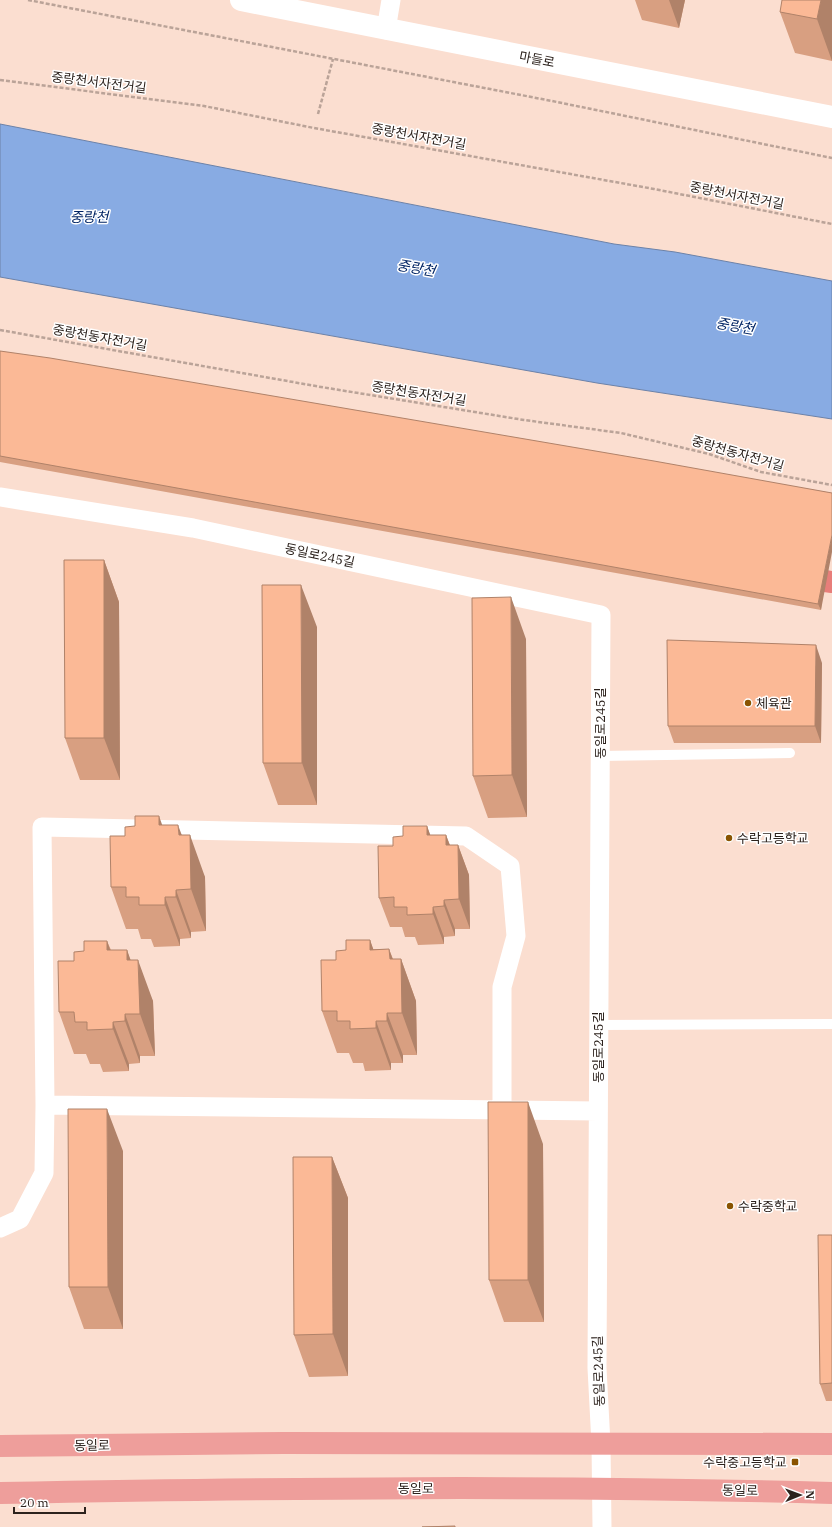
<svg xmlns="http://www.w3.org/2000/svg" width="832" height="1527" font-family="'IBM Plex Serif','Noto Sans KR',serif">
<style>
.water{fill:#88abe3;stroke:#6c82a8}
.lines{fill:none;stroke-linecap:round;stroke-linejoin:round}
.path{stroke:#baa398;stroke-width:2.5;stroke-dasharray:4 2;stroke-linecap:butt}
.service{stroke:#fff;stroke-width:10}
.minor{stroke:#fff;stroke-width:19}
.tertiary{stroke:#fff;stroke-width:22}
.primary{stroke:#ee9e9b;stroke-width:22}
.trunk{stroke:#e87e7a;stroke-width:22}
.wall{fill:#d89f81}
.shaded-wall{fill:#b08269}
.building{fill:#fbb996;stroke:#b08269}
.poi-dot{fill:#895401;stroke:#fff;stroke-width:1.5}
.labels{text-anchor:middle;stroke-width:3;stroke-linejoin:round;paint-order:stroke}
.street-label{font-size:13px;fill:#2c221d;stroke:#fff}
.poi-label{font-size:13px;fill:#2c221d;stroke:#fff;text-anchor:start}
.water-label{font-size:14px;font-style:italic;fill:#002464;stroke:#fff}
</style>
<rect width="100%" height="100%" fill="#fbded0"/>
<path class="water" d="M0 124 614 244 675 252 832 281V419L597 383 0 277Z"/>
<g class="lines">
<path class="path" d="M28 0 552 101 832 158
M0 80 204 106 314 128 654 189 832 224
M318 114 333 59
M0 330 321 387 524 420 621 433 709 454 761 472 832 485"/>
<path class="service" d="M600 756 790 753
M599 1025 832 1024"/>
<path class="minor" d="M386 30 391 0
M0 497 193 528 601 615 597 1368 601 1444 602 1527
M45 1105 42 827 466 836 510 866 516 936 502 987V1110
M0 1228 20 1219 44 1173 45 1105 598 1111"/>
<path class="tertiary" d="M241 0 832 117"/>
<path class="primary" d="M0 1446 284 1443 832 1444
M0 1493C277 1488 555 1485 832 1493"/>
<path class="trunk" d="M825 581 832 582"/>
</g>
<path class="wall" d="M635 0H685L679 28 642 20Z
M832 0V61L795 53 780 12Z
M0 351 832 493 821 610 0 462Z
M104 560 119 602 120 780H80L65 738Z
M317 627V805H278L263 763Z
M526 639 527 817 488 818 473 776Z
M822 663 821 743H674L668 726Z
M162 825 182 835 205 877 206 931 191 932V938L180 939V946L154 947 151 939H141L138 929H126L111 887 125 836 135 826Z
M427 826 430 835H446L450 845H458L469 875 470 929H455V936L444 937V944L418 945 415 937H405L402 927H390L379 898 393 846 403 836Z
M370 940 373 949H389L393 959H401L416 1001 417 1055H403V1063H391V1070L365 1071 363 1063H353L349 1053H337L322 1011 336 960 346 950Z
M107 941 111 950H127L130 960 153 1001 155 1056H140V1063L129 1064V1071L103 1072 100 1064H90L86 1054H74L59 1012 84 951Z
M543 1144 544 1322H504L489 1280Z
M123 1151V1329H84L69 1287Z
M332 1157 348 1198V1376L309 1377 294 1335Z
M832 1235V1401H826L820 1384Z"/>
<path class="shaded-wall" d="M669 0H685L679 28Z
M821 0H832V61L817 19Z
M832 535V552L821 610 818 604Z
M104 560 119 602 120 780 104 738Z
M301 585 317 627V805L302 763Z
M511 597 526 639 527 817 512 775Z
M816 645 822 663 821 743 815 726Z
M159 816 174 858 159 825Z
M178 825 190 857V835L205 877 206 931 191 889 179 835Z
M427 826 438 856 427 835Z
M446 835 457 865 446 845Z
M458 845 469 875 470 929 459 899Z
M176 890 191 932V938L176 897Z
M165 897 180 939V946L165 905Z
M444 900 455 929V936L444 906Z
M433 907 444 937V944L433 914Z
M370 940 385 982 370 950Z
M107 941 122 983 107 950Z
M389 949 401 982V959L416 1001 417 1055 402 1013 390 959Z
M127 950 139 983 138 960 153 1001 155 1056 140 1014 127 960Z
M387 1013 403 1055V1063L387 1021Z
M125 1014 140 1056V1063L125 1021Z
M376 1021 391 1063V1070L376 1028Z
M113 1022 129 1064V1071L113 1029Z
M528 1102 543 1144 544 1322 528 1280Z
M107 1109 123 1151V1329L108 1287Z
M332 1157 348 1198V1376L333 1334Z"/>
<path class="building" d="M782 0H821L817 19 780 12Z
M0 351 50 358 654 461 832 493V535L818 604 0 456Z
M64 560H104V738H65Z
M262 585H301L302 763H263Z
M511 597 512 775 473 776 472 598Z
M667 640 816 645 815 726H668Z
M135 816H159V825H178L179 835H190L191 889 176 890V897H165V905H139V897H126V887H111L110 836H125V827L135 826Z
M403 826H427V835H446V845H458L459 899 444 900V906L433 907V914L407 915V907H394V897L379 898 378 846H393V837L403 836Z
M346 940H370V950L389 949 390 959H401L402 1013H387V1021H376V1028L350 1029V1021H337V1011H322L321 960H336V951L346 950Z
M84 941H107V950H127V960H138L140 1014H125V1021L113 1022V1029L87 1030V1022H75L74 1012H59L58 961H74V952L84 951Z
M488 1102H528V1280H489Z
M68 1109H107L108 1287H69Z
M293 1157H332L333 1334 294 1335Z
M818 1235H832V1383L820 1384Z
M455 1526V1527H422Z"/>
<g class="poi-dot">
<circle cx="748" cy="703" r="4"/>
<circle cx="729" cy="838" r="4"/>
<circle cx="730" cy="1206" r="4"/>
<rect x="791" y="1458" width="8" height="8" rx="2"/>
</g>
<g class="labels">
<g class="street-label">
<text transform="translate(537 59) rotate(11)" y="5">마들로</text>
<text transform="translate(99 82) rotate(7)" y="5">중랑천서자전거길</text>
<text transform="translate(419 136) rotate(10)" y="5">중랑천서자전거길</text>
<text transform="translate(737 195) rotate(11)" y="5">중랑천서자전거길</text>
<text transform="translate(100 337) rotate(10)" y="5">중랑천동자전거길</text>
<text transform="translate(419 393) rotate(9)" y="5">중랑천동자전거길</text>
<text transform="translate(738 453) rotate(16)" y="5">중랑천동자전거길</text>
<text transform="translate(320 555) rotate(12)" y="5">동일로245길</text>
<text transform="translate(600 723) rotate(-90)" y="5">동일로245길</text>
<text transform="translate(598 1047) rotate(-90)" y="5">동일로245길</text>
<text transform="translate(598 1371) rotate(-92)" y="5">동일로245길</text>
<text transform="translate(92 1445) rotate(-1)" y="5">동일로</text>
<text x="416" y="1493">동일로</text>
<text transform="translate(740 1490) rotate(1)" y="5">동일로</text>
</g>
<g class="poi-label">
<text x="756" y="708">체육관</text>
<text x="737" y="843">수락고등학교</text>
<text x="738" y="1211">수락중학교</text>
<text x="787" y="1467" text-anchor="end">수락중고등학교</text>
</g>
<g class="water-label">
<text x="89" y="222">중랑천</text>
<text transform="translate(416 268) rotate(10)" y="5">중랑천</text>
<text transform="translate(735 326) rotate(10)" y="5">중랑천</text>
</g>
</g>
<g transform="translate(800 1495) rotate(89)" stroke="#ffffff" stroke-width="3" paint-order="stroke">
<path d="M0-3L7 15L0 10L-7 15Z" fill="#2c221d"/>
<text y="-6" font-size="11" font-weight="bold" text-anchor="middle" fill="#2c221d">N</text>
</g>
<path d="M14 1507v6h71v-6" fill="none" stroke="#2c221d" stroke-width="2"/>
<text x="20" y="1507" font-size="12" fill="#2c221d" stroke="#ffffff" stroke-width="3" paint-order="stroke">20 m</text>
</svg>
